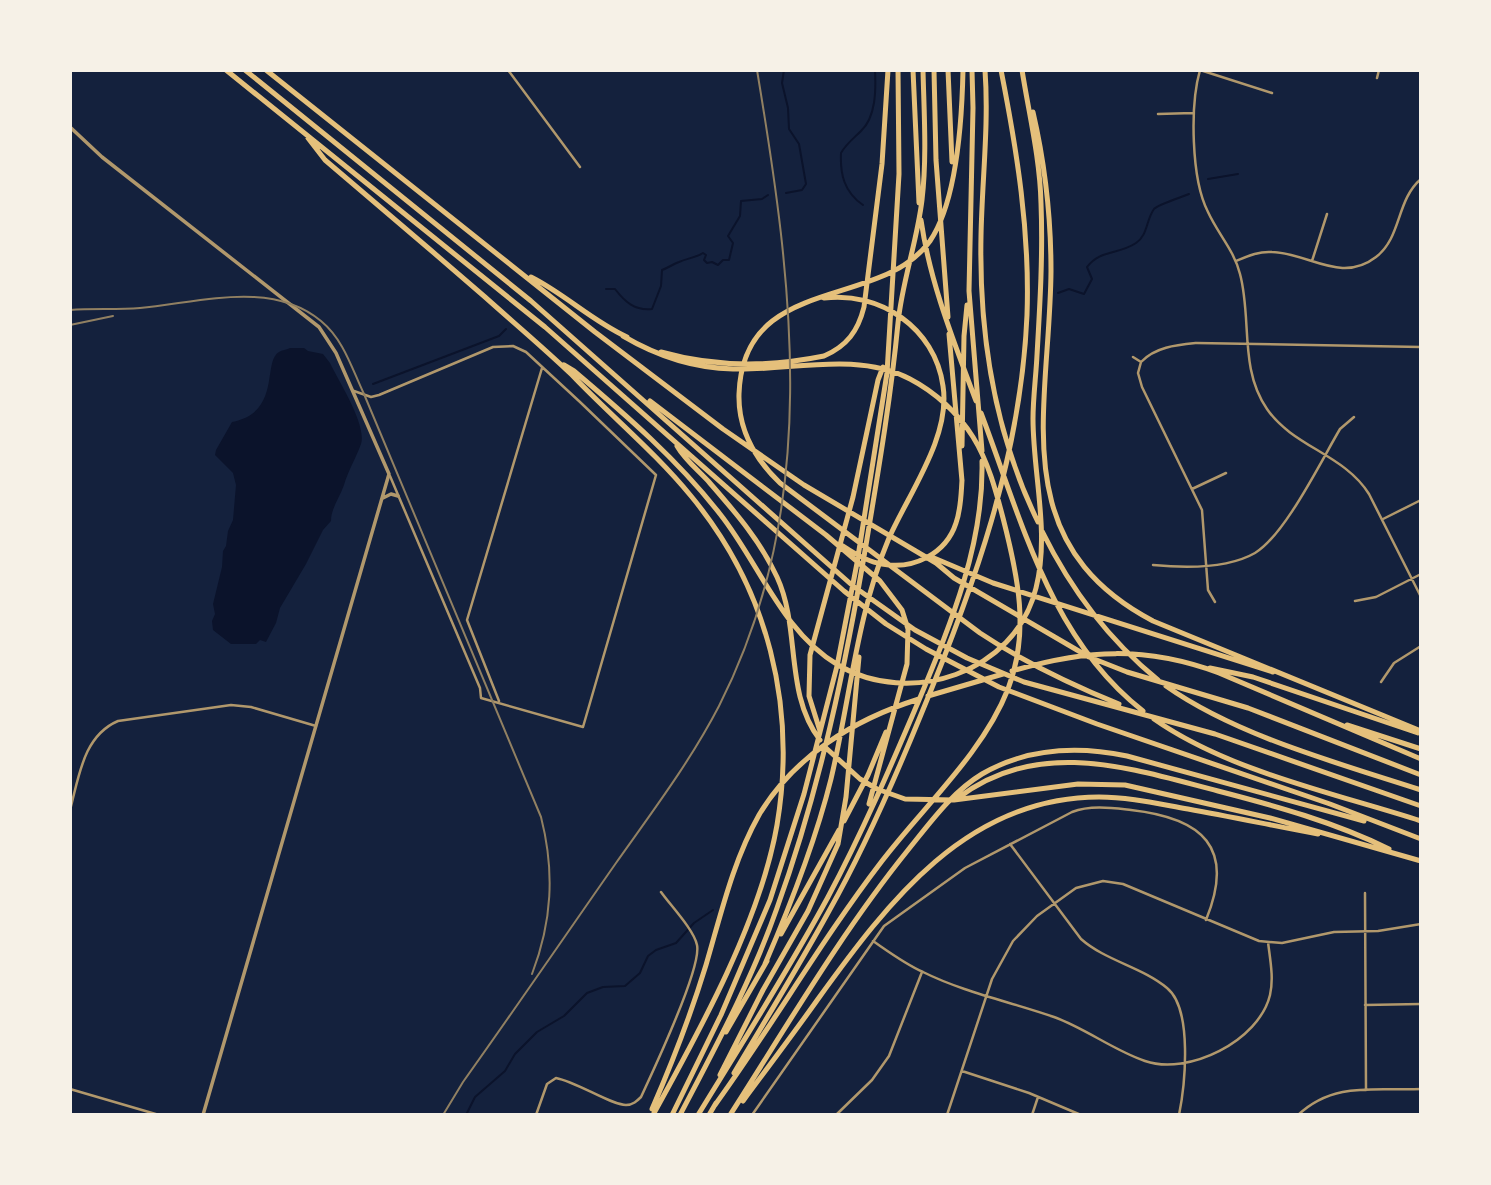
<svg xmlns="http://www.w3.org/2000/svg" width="1491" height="1185" font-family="'Fira Sans Condensed',sans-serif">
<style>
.water{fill:#0b132b}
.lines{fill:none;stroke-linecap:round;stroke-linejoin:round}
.stream{stroke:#0b132b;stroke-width:2}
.minor{stroke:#b1986c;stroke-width:2.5}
.tertiary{stroke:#b1986c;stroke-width:3.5}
.motorway{stroke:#e5c07b;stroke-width:5}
.rail{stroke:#918062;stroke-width:2}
</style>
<rect width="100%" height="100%" fill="#14213d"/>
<path class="water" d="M290 348H304L308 351 323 354 330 363C339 382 367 425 361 444 356 458 348 471 344 485 340 497 331 508 331 521L323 530 306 564 280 608 276 623 266 642 260 640 256 644H231L213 630 212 621 215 614 213 604 222 567 223 551 226 546 228 531 233 520 236 485 233 473 215 455 216 450 232 422C282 412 262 362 279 352 282 350 286 350 290 348Z"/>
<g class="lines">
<path class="stream" d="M784 70 782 83 788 108 789 129 799 144 806 184 802 190 786 193
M1208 179 1238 174
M863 205C844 192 840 174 841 153 846 144 854 138 861 131 876 117 876 90 875 70
M606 289H615C625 302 635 311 652 309L661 286 662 270C668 268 673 264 679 262 688 258 695 258 703 253L706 255 704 260 707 263 712 262 718 265 723 260H729L733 243 728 236 740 216 741 201 762 199 768 195
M1058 293 1069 289 1084 294 1092 279 1087 267C1101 249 1118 255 1136 243 1148 235 1146 220 1154 209 1157 205 1182 197 1189 194
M373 384 499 336 506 329
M466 1115 475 1097 505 1071 515 1054 537 1032 564 1016 587 993 603 987 625 986 640 973 648 956 656 950 676 943 694 923 713 910"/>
<path class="minor" d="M508 70 580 167
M1200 70C1190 105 1191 179 1208 212 1218 234 1234 250 1240 274 1252 318 1239 369 1267 409 1293 447 1344 454 1369 494L1421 597
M1200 70 1272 93
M1377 78 1379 70
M1158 114 1193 113
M1236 261C1248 256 1259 251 1272 252 1309 253 1341 284 1376 257 1402 237 1396 200 1421 179
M1312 261 1327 214
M1133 357 1141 362
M1141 362C1155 347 1176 345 1196 343L1421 347
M1141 362 1138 373 1142 387 1202 510 1208 590 1215 602
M354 391 371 397 379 395 493 347 513 346 526 352 580 402 656 475 583 727 481 698 480 688 390 476
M1192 489 1226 473
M1383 519 1421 500
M1153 565C1184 568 1227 569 1255 553 1285 535 1321 461 1340 429L1354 417
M1355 601 1376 597 1421 574
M1381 682 1394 663 1421 646
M499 701 467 620 542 368
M70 810C79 777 83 736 118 721L231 705 251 707 316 726
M1010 844 1081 939C1106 961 1142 967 1167 988 1193 1009 1185 1085 1179 1115
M1365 893 1366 1090
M873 941C889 952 905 964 923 972 963 992 1011 1002 1054 1017 1085 1028 1113 1050 1145 1061 1188 1076 1259 1041 1270 995 1274 978 1270 959 1268 942
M1365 1005 1421 1004
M962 1071 1029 1093 1081 1115
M70 1089 159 1115
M536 1115 547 1084 556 1078C577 1082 611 1105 626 1105 633 1105 637 1101 641 1097 653 1071 702 968 697 945 694 930 671 906 661 892
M752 1115 884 926 965 868 1072 812C1091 805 1112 808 1131 810 1202 818 1236 847 1206 920
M836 1115 872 1080 889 1056 922 972
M947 1115 992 979 1013 941 1037 916 1076 888 1103 881 1123 884 1259 941 1282 943 1334 932 1378 931 1421 924
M1032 1115 1038 1097
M1298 1115C1334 1081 1375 1091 1421 1089"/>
<path class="tertiary" d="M70 127 102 157 319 327 336 353 389 474 203 1115
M383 498 391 494 398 496"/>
<path class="motorway" d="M226 70 545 327 844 591 886 624 926 649 999 687 1097 724 1330 804 1421 839
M245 70 531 301 853 586 915 630 967 658 1024 682 1215 734 1421 806
M266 70 595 332 723 429 804 485 936 563 954 578 1089 657 1127 672 1248 708 1421 775
M913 70 919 203
M934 70 936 160 948 317
M948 70 952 162
M963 70C962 118 957 201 930 241 880 311 743 273 739 394 738 430 755 459 780 483L980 633C1025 663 1070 684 1119 704
M972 70 973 108 969 291 982 451
M985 70C989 125 982 181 981 236 979 334 995 434 1038 522
M1033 112C1045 164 1051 217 1051 271 1050 408 1003 542 1153 621L1421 731
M308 138 325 160C378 205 432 251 485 297 514 323 544 348 572 375 611 416 655 452 691 496 768 589 797 706 777 825 760 922 700 1030 653 1115
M921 220C930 283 954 342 976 401
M531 277C565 294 592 321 627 337
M949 334 962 481
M623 336C657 356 693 368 733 369 790 371 856 351 910 379 935 392 958 413 973 437 988 461 996 491 1003 518 1018 576 1030 632 1008 689 983 753 924 806 882 861 822 939 773 1025 715 1105
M661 352C714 367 770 367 824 356 847 346 858 331 864 307L882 164 888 70
M564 365 574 371C626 415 678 460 720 514 759 563 782 632 838 665 909 707 1015 674 1036 588 1050 533 1033 474 1033 419 1033 398 1036 376 1037 355 1040 304 1043 254 1041 203 1040 159 1029 114 1022 70
M650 401 826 535 880 581 902 610 908 629 907 664 869 804
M981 413C1021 518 1050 639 1143 711
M677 446C685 460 698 470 709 482 735 512 760 540 777 577 801 629 784 693 820 740
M962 446 964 336 967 305
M1042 531C1070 588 1109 640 1158 680
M843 546C855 554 868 562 882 564 913 570 946 554 956 523 961 509 961 495 962 480
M934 558 993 583 1273 672
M1210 668 1253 677 1418 733
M1012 671C1086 649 1146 646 1219 673L1421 759
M1166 686C1237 736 1338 763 1421 790
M928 696 1003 674
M1154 719C1228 771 1334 793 1421 821
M1347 725 1421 749
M820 731 809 696 810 655 853 497 878 380 883 367
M826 748 860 779 877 789 905 799 954 800 1078 784 1125 785 1270 818 1421 861
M958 798C1039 737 1129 768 1218 791 1276 806 1334 822 1389 849
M844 821 868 775 886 732
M781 934 839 830
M765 964C791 904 815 843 831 779 850 699 857 614 889 538 909 493 951 436 943 386 935 328 880 291 824 298
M726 1032 767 961
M734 1073C766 1019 799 966 829 911 864 849 893 783 920 717 974 587 1021 457 1027 315 1030 232 1017 151 1001 70
M720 1075 763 990 808 911 838 844 846 797 859 657
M743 1101C768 1067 794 1033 818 999 888 902 967 797 1099 797 1129 797 1159 804 1188 809 1232 817 1275 826 1318 834
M652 1109C673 1061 691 1014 706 965 721 914 733 861 759 815 794 756 855 719 919 699
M672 1115 721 1015 770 900 804 794 837 666 857 563 887 373 899 174 898 70
M680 1115C715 1048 752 980 777 908 820 789 846 664 867 539 879 467 891 396 898 323 902 282 917 242 922 200 927 157 924 113 923 70
M698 1115C742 1043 788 971 828 897 862 833 891 766 919 700 951 623 984 545 982 461
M709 1115 716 1103
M730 1115C787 1026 841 933 908 850 930 823 952 792 982 774 1027 748 1078 746 1127 756L1364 821"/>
<path class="rail" d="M70 310C93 308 116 310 140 308 198 303 271 279 321 321 344 340 352 369 364 394L541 817C555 872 552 922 532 974
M70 325 113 316
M443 1115 463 1082C515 1009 565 936 616 863 652 812 690 762 719 706 822 503 793 286 757 70"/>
</g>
<rect width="1491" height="1185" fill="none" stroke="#f6f1e7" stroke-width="144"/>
</svg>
